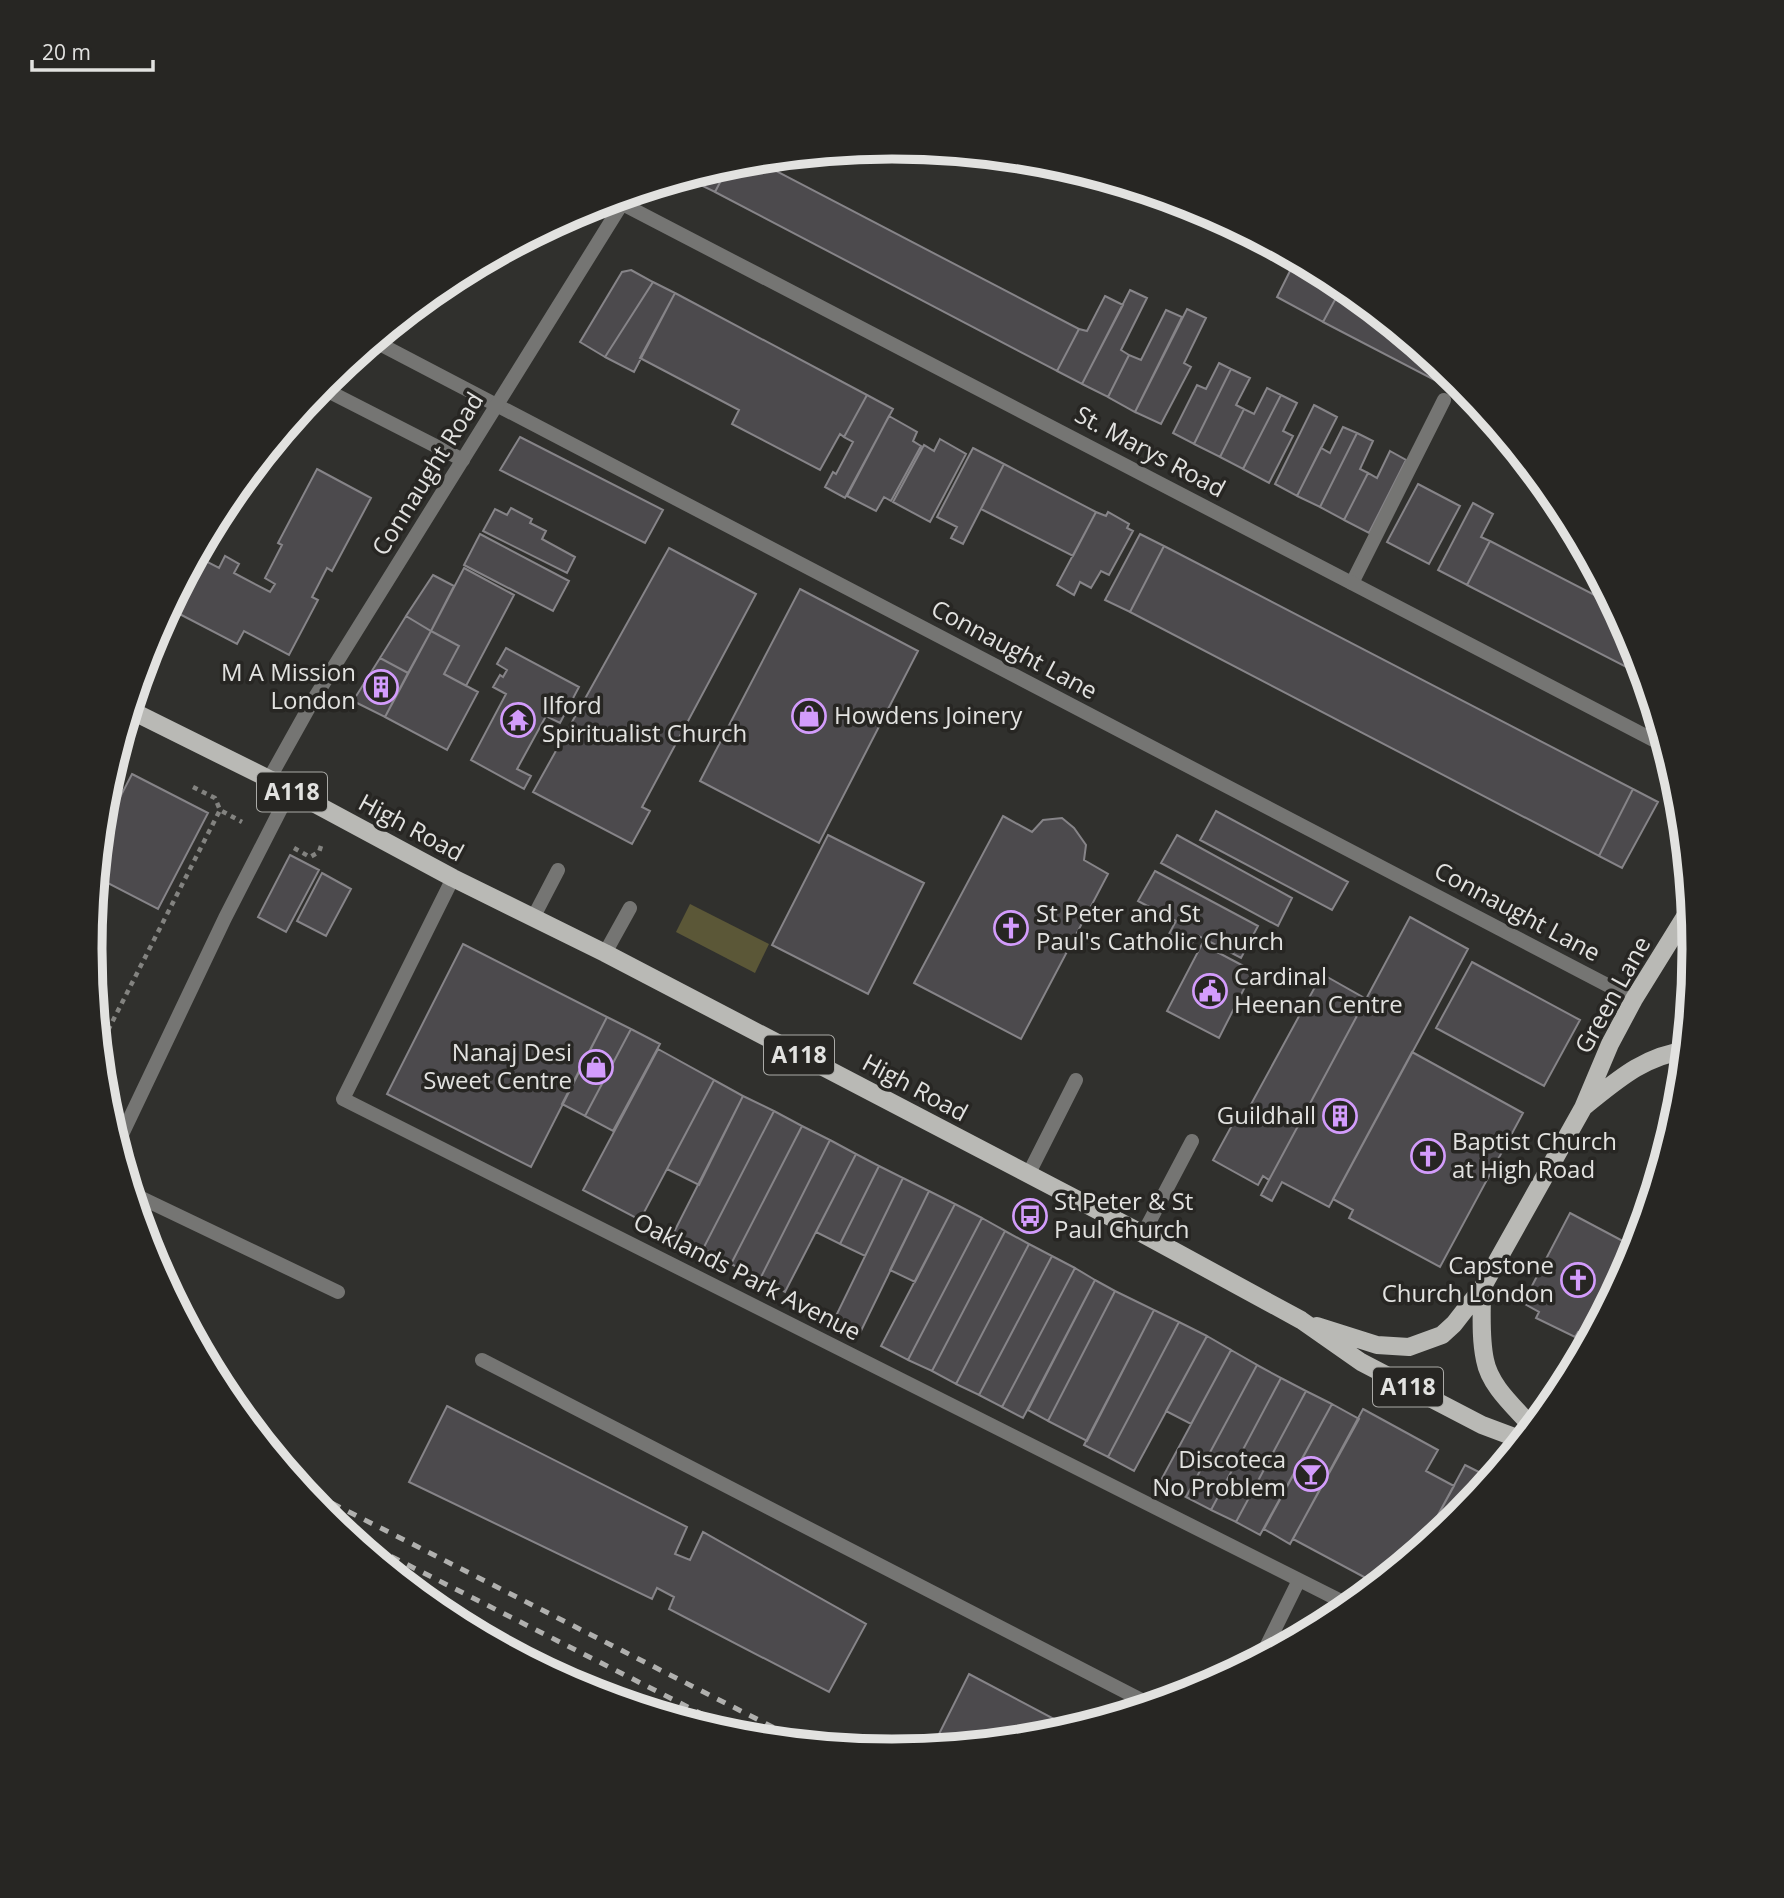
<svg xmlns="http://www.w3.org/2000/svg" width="1784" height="1898" font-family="'Open Sans',sans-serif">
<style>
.green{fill:#5b5737}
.building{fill:#4c4a4d;stroke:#868488;stroke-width:2}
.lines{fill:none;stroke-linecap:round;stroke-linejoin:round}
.path{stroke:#838380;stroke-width:4.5;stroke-dasharray:5 5;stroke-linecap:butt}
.lane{stroke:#757573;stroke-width:14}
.street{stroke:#757573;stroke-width:14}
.primary{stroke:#b9b9b5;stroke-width:18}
.rail{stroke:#b0b0ae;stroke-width:5;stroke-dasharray:9 9;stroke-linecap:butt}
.labels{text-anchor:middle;stroke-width:7;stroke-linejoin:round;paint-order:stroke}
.shield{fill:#272623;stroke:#aaaaa7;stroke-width:2}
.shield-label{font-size:23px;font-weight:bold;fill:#e2e2e0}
.street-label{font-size:24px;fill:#e2e2e0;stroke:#272623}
.poi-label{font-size:24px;fill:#e2e2e0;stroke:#272623;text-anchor:start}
.rim{fill:none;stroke:#e2e2e0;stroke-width:9}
</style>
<rect width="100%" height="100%" fill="#30302d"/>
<path class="green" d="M690 904 769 944 755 973 676 932Z"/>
<path class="building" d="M755 160 1079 329 1057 371 715 192 730 163Z
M730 163 715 192 684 177Z
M1296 259 1343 285 1323 322 1277 297Z
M631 270 653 282 605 357 580 342 622 272Z
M653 282 675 293 634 372 605 357Z
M1343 285 1450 373 1444 385 1323 322Z
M1130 290 1147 298 1121 350 1129 355 1108 397 1082 384Z
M675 293 867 395 844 437 840 434 820 470 732 424 739 410 640 358Z
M1105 296 1123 305 1082 384 1057 371 1079 329 1087 331Z
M1187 309 1206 318 1184 363 1191 367 1161 424 1135 412Z
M1166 310 1182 317 1135 412 1108 397 1129 355 1141 360Z
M1219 363 1231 369 1194 444 1173 433 1197 385 1206 389Z
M1231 369 1250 378 1236 405 1244 409 1220 457 1194 444Z
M1267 388 1281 395 1243 469 1220 457 1244 409 1254 414Z
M867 395 893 409 845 498 825 487 833 472 836 474 853 442 844 437Z
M1281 395 1297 403 1283 431 1293 436 1269 483 1243 469Z
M1314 405 1337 417 1297 496 1275 484Z
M889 416 917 432 913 441 921 446 891 501 884 497 876 511 847 496Z
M1343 427 1357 433 1320 507 1297 496 1321 448 1330 453Z
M1357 433 1373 441 1360 469 1368 473 1344 520 1320 507Z
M520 437 663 510 645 543 500 470Z
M940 439 966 454 930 522 893 502 924 445 934 451Z
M973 448 1004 464 963 544 951 538 957 527 937 517Z
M1390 451 1406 460 1369 533 1344 520 1368 473 1377 478Z
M1004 464 1096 512 1073 556 981 509Z
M317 469 371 498 332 571 327 568 312 597 318 600 289 655 244 631 237 644 168 608 196 556 219 568 225 556 239 564 234 573 270 592 275 584 265 578 282 545 278 543Z
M1418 484 1460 506 1429 564 1387 542Z
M1473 503 1493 514 1481 537 1490 541 1467 585 1438 570Z
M511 508 532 519 530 523 546 531 542 539 575 557 567 573 483 531 495 509 507 515Z
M1096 512 1106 516 1108 512 1129 524 1127 528 1133 531 1109 575 1101 571 1091 588 1080 582 1074 595 1057 585Z
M480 534 569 581 553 611 464 565Z
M1140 534 1164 546 1130 612 1105 600Z
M1490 541 1614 605 1634 642 1640 661 1634 671 1467 585Z
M1164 546 1633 789 1599 856 1130 612Z
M669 548 756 594 642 807 650 811 632 844 533 792Z
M464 568 514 595 466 686 444 674 459 646 431 631Z
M433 575 454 586 431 631 406 616Z
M800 589 918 651 819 843 700 781Z
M406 616 431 631 408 673 380 658Z
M431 631 459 646 444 674 478 692 447 750 385 717Z
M506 648 579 687 560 723 546 716 517 769 531 776 524 789 471 760 506 694 493 687 500 675 503 677 507 670 497 664Z
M380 658 408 673 385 717 353 701Z
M132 774 208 813 158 909 96 877 101 834Z
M1633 789 1658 802 1622 868 1599 856Z
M1216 811 1348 882 1332 910 1200 840Z
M1003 816 1032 832 1043 820 1062 818 1074 828 1086 845 1084 860 1108 874 1021 1039 914 983Z
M828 835 924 883 868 994 772 945Z
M1177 835 1292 898 1278 926 1161 863Z
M290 855 319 870 286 932 258 917Z
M1155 871 1258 926 1241 958 1197 935 1191 945 1169 934 1176 921 1138 901Z
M322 873 351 889 326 936 297 921Z
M1410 917 1468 949 1329 1207 1282 1182 1272 1201 1261 1195Z
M463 944 607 1017 531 1167 387 1094Z
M1202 944 1253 971 1219 1038 1167 1011Z
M1472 962 1580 1020 1544 1086 1436 1028Z
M1322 974 1366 999 1269 1180 1263 1176 1258 1185 1213 1160 1237 1116 1243 1119Z
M607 1017 631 1029 585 1116 562 1104Z
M631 1029 660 1044 613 1131 585 1116Z
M658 1049 714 1080 640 1220 583 1190Z
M1412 1052 1523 1113 1440 1267 1349 1218 1353 1210 1333 1199Z
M714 1080 743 1096 699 1185 667 1169Z
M743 1096 774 1111 703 1249 673 1234Z
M774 1111 802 1126 731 1264 703 1249Z
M802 1126 830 1140 760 1279 731 1264Z
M830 1140 856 1154 785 1292 760 1279Z
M856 1154 879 1166 840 1244 816 1232Z
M879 1166 903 1178 865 1256 840 1244Z
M903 1178 929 1191 860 1333 834 1320Z
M929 1191 955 1204 915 1282 890 1270Z
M955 1204 982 1218 908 1360 881 1346Z
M1570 1213 1636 1248 1590 1338 1578 1332 1575 1337 1536 1318 1539 1312 1523 1303Z
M982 1218 1005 1231 932 1371 908 1360Z
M1005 1231 1029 1244 956 1384 932 1371Z
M1029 1244 1052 1256 979 1395 956 1384Z
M1052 1256 1075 1268 1002 1407 979 1395Z
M1075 1268 1095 1280 1023 1418 1002 1407Z
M1095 1280 1115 1291 1048 1421 1028 1410Z
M1115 1291 1154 1310 1087 1441 1048 1421Z
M1154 1310 1179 1322 1108 1457 1084 1445Z
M1179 1322 1207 1336 1134 1471 1108 1457Z
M1207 1336 1231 1350 1191 1424 1166 1411Z
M1231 1350 1257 1365 1186 1497 1160 1482Z
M1257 1365 1281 1378 1211 1510 1186 1497Z
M1281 1378 1306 1391 1236 1522 1211 1510Z
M1306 1391 1332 1404 1260 1535 1236 1522Z
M1332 1404 1359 1419 1290 1544 1264 1529Z
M447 1406 687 1527 675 1554 690 1560 703 1532 866 1624 829 1692 669 1609 674 1597 657 1588 652 1599 409 1482Z
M1363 1409 1438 1450 1426 1471 1454 1486 1419 1550 1377 1584 1293 1539Z
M1465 1465 1491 1478 1459 1517 1419 1550Z
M969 1674 1073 1729 1048 1736 932 1748Z"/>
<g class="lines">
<path class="path" d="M193 787 215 798 220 810 242 822
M294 848 310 857 319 852 321 846
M99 1048 220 810"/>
<path class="lane" d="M374 341 1634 999
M320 387 463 460
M1352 583 1444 400
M533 918 558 870
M605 953 630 908
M117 1145 225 918 290 791
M1028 1175 1076 1080
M131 1193 338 1292
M1143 1234 1192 1141
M482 1360 1151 1705"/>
<path class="street" d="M613 199 1665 746
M269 779 312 702 628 194
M453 878 343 1099 1347 1604
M1266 1647 1299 1580"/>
<path class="primary" d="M130 710 269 779 453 878 605 953 1143 1234 1301 1320 1361 1362 1482 1425 1522 1440
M1585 1106C1615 1082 1645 1055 1685 1051
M1482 1288C1482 1312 1480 1337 1485 1360 1490 1387 1516 1408 1533 1428
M1317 1326 1377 1345 1409 1347 1442 1335 1454 1324 1482 1288 1583 1108 1610 1044 1634 999 1691 907"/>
<path class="rail" d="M300 1487 804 1743
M343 1532 749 1738
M466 1627 600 1695"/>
</g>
<defs>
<g id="building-ring" transform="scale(1.75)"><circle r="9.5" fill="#272623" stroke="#d39cfc" stroke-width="1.5"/><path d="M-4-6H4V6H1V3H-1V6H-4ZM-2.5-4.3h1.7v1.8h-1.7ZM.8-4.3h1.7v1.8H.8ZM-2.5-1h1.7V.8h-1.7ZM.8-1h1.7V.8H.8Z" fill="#d39cfc"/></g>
<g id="shop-ring" transform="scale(1.75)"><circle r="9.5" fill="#272623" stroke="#d39cfc" stroke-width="1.5"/><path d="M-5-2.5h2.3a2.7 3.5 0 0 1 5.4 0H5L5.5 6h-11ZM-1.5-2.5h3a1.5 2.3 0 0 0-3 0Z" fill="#d39cfc"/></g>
<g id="temple-ring" transform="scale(1.75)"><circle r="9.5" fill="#272623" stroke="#d39cfc" stroke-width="1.5"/><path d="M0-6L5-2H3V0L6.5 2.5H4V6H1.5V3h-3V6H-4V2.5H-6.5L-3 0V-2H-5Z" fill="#d39cfc"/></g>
<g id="church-ring" transform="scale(1.75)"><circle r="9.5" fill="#272623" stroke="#d39cfc" stroke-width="1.5"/><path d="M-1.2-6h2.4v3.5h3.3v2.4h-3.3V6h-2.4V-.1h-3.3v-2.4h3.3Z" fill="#d39cfc"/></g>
<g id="civic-ring" transform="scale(1.75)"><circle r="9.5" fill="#272623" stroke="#d39cfc" stroke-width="1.5"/><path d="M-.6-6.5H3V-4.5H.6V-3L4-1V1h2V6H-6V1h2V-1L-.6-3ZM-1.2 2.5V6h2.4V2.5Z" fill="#d39cfc"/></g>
<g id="bus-ring" transform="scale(1.75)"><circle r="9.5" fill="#272623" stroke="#d39cfc" stroke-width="1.5"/><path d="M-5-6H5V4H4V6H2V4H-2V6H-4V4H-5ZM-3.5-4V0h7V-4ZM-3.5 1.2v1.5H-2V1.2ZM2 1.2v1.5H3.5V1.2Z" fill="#d39cfc"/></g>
<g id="bar-ring" transform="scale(1.75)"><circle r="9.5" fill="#272623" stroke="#d39cfc" stroke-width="1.5"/><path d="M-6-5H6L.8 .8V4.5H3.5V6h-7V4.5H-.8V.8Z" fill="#d39cfc"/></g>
</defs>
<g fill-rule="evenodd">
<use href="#building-ring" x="381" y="687"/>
<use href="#shop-ring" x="809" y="716"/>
<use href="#temple-ring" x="518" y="720"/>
<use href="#church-ring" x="1011" y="928"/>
<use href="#civic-ring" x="1210" y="991"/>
<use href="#shop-ring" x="596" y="1067"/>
<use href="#building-ring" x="1340" y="1116"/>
<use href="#church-ring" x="1428" y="1156"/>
<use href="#bus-ring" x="1030" y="1216"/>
<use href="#church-ring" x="1578" y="1280"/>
<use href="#bar-ring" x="1311" y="1474"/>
</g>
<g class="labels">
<g class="shield">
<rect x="257" y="772.5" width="70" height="39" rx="5"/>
<rect x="764" y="1035.5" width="70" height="39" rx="5"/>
<rect x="1373" y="1367.5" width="70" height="39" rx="5"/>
</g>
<g class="shield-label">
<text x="292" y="800">A118</text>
<text x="799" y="1063">A118</text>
<text x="1408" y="1395">A118</text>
</g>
<g class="street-label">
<text transform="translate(1150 452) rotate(28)" y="8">St. Marys Road</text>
<text transform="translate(428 474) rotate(-58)" y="8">Connaught Road</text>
<text transform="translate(1014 650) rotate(28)" y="8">Connaught Lane</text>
<text transform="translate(411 828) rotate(28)" y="8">High Road</text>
<text transform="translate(1517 912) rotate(28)" y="8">Connaught Lane</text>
<text transform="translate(1613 995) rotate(-61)" y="8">Green Lane</text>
<text transform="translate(915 1088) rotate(28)" y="8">High Road</text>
<text transform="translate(747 1277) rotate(27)" y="8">Oaklands Park Avenue</text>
</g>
<g class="poi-label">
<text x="356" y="681" text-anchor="end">M A Mission<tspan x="356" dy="28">London</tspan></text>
<text x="542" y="714">Ilford<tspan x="542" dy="28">Spiritualist Church</tspan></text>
<text x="834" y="724">Howdens Joinery</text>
<text x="1036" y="922">St Peter and St<tspan x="1036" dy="28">Paul's Catholic Church</tspan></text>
<text x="1234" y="985">Cardinal<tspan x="1234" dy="28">Heenan Centre</tspan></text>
<text x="572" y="1061" text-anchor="end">Nanaj Desi<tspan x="572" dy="28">Sweet Centre</tspan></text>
<text x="1316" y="1124" text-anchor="end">Guildhall</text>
<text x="1452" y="1150">Baptist Church<tspan x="1452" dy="28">at High Road</tspan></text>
<text x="1054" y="1210">St Peter &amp; St<tspan x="1054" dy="28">Paul Church</tspan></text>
<text x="1554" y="1274" text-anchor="end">Capstone<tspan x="1554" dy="28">Church London</tspan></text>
<text x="1286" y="1468" text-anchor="end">Discoteca<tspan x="1286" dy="28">No Problem</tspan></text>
</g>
</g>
<path d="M0 0H1784V1898H0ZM102 949a790 790 0 1 1 1580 0a790 790 0 1 1-1580 0Z" fill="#272623" fill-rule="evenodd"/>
<path class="rim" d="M102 949a790 790 0 1 1 1580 0a790 790 0 1 1-1580 0Z"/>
<path d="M32 60v10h121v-10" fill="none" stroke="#e2e2e0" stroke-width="3.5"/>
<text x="42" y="60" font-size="21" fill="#e2e2e0" stroke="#272623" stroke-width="5" paint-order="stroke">20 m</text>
</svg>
